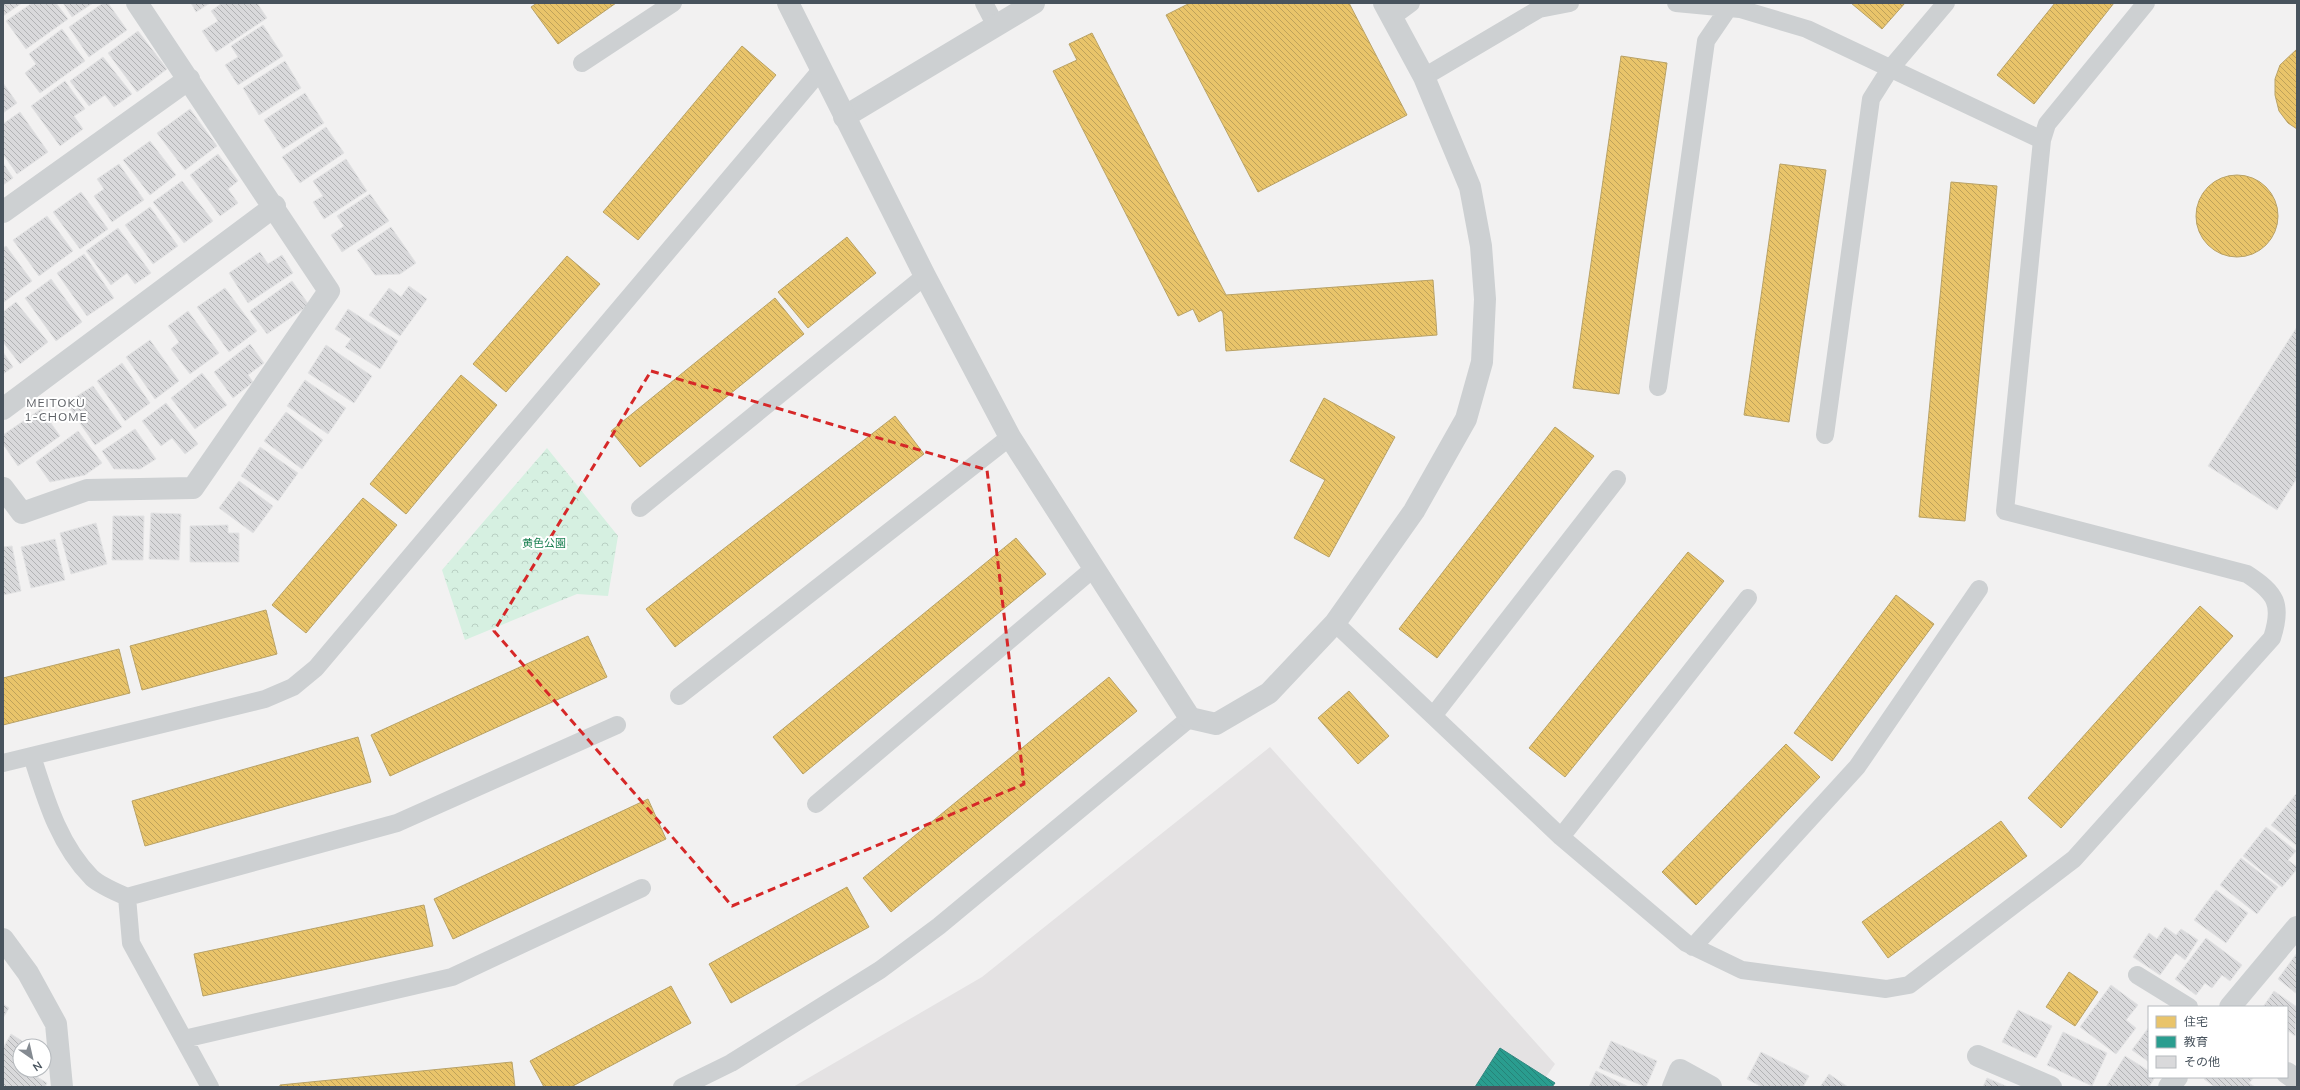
<svg xmlns="http://www.w3.org/2000/svg" width="2300" height="1090" font-family="Mulish,'Noto Sans JP',sans-serif">
<style>
.education{fill:#e4e2e3}
.park{fill:url(#park-crowns)}
.homes{fill:url(#homes-back-hatch);stroke:#b9a266}
.schools{fill:url(#schools-back-hatch);stroke:#338780}
.building{fill:url(#building-back-hatch);stroke:#e3e3e4}
.lines{fill:none;stroke-linecap:round;stroke-linejoin:round}
.service{stroke:#cdd0d2;stroke-width:18}
.minor{stroke:#cdd0d2;stroke-width:22}
.tertiary{stroke:#cdd0d2;stroke-width:22}
.marked{fill:none;stroke:#d62828;stroke-width:3;stroke-dasharray:8 5;stroke-linejoin:round}
.labels{text-anchor:middle;stroke-width:4;stroke-linejoin:round;paint-order:stroke}
.park-label{font-size:11px;fill:#197f50;stroke:#fff}
.neighbourhood-label{font-size:12px;letter-spacing:1px;fill:#5d6065;stroke:#fff}
</style>
<defs>
<pattern id="park-crowns" width="20" height="18" patternUnits="userSpaceOnUse"><rect width="20" height="18" fill="#d6f0e1"/><path d="M2 6a3 3 0 1 1 6 0M12 15a3 3 0 1 1 6 0" fill="none" stroke="#b9d0c3"/></pattern>
<pattern id="homes-back-hatch" width="6" height="6" patternUnits="userSpaceOnUse"><rect width="6" height="6" fill="#e9c46a"/><path d="M-1 5l2 2M0 0l6 6M5-1l2 2" fill="none" stroke="#bfa25a"/></pattern>
<pattern id="schools-back-hatch" width="6" height="6" patternUnits="userSpaceOnUse"><rect width="6" height="6" fill="#2a9d8f"/><path d="M-1 5l2 2M0 0l6 6M5-1l2 2" fill="none" stroke="#268378"/></pattern>
<pattern id="building-back-hatch" width="6" height="6" patternUnits="userSpaceOnUse"><rect width="6" height="6" fill="#d9d9db"/><path d="M-1 5l2 2M0 0l6 6M5-1l2 2" fill="none" stroke="#b2b3b5"/></pattern>
</defs>
<rect width="100%" height="100%" fill="#f2f1f1"/>
<path class="education" d="M1270 747 1555 1064 1539 1087H793L982 977Z"/>
<path class="park" d="M547 448 618 536 608 596 577 594 465 640 442 570Z"/>
<path class="homes" d="M537 3H616L558 44 531 7Z
M1190 3H1349L1407 115 1258 192 1166 15Z
M1851 3H1905L1882 29Z
M2055 3H2114L2034 104 1997 75Z
M1092 33 1226 295 1433 280 1437 335 1226 351 1223 313 1221 310 1199 322 1193 309 1178 316 1053 71 1077 60 1069 44Z
M742 46 776 75 638 240 603 212Z
M2297 49V129L2288 123 2279 111 2275 95V79L2280 65Z
M1621 56 1667 63 1619 394 1573 388Z
M1780 164 1826 170 1789 422 1744 415Z
M2196 216a41 41 0 1 1 82 0a41 41 0 1 1-82 0Z
M1951 182 1997 186 1965 521 1919 517Z
M847 237 876 273 808 328 778 292Z
M567 256 600 284 506 392 473 364Z
M775 298 804 334 640 467 611 431Z
M461 375 497 405 406 514 370 484Z
M1324 398 1395 437 1329 557 1294 538 1325 480 1290 461Z
M895 416 924 454 675 647 646 609Z
M1555 427 1594 456 1437 658 1399 629Z
M363 498 397 525 306 633 272 605Z
M1016 538 1046 574 803 774 773 737Z
M1688 552 1724 581 1565 777 1529 748Z
M1896 595 1934 624 1832 761 1794 733Z
M2200 606 2233 636 2061 828 2028 798Z
M266 610 277 654 142 690 130 646Z
M588 636 607 677 390 776 371 735Z
M119 649 130 693 3 725V678Z
M1109 677 1137 711 891 912 863 878Z
M1349 691 1389 736 1358 764 1318 718Z
M358 737 371 782 145 846 132 801Z
M1786 744 1820 777 1696 905 1662 872Z
M648 799 666 839 453 939 434 899Z
M2001 821 2027 856 1888 958 1862 922Z
M847 887 869 927 731 1003 709 964Z
M424 905 433 946 203 996 194 954Z
M2069 972 2098 992 2075 1026 2046 1007Z
M671 986 691 1023 571 1087H544L530 1061Z
M512 1062 515 1087H280V1085Z"/>
<path class="schools" d="M1500 1048 1555 1083 1552 1087H1475Z"/>
<path class="building" d="M3 3H22L3 16Z
M32 3H56L68 19 26 49 6 21Z
M63 3H93L72 17Z
M103 3H108L127 30 89 57 69 27Z
M191 3H210L196 12Z
M222 3H257L267 18 216 52 202 31 218 21 211 11Z
M263 25 283 56 238 85 225 65 238 57 231 46Z
M62 29 85 61 40 93 25 73 36 64 29 54Z
M138 31 167 69 137 92 108 53Z
M103 57 132 94 114 107 105 95 89 106 70 81Z
M285 61 301 88 259 115 243 88Z
M65 81 85 109 74 116 83 129 60 146 31 106Z
M3 83 17 103 3 113Z
M305 93 324 123 283 149 264 120Z
M190 109 217 146 185 170 157 133Z
M20 112 48 152 17 174 3 154V124Z
M326 127 344 153 300 183 282 157Z
M150 141 176 175 150 195 123 160Z
M218 154 238 181 228 189 238 203 220 216 190 175Z
M346 159 367 191 324 219 313 202 323 196 313 181Z
M3 163 13 178 3 185Z
M119 164 144 200 112 222 94 196 104 189 97 179Z
M182 181 213 221 184 243 153 202Z
M81 192 108 229 80 249 53 212Z
M370 194 389 221 342 252 331 235 344 226 337 216Z
M150 207 178 246 153 264 125 225Z
M47 216 73 251 39 276 13 240Z
M391 227 416 263 400 274 375 275 357 250Z
M118 228 151 273 135 284 127 273 111 285 86 251Z
M6 246 32 281 4 302 3 248Z
M260 252 268 264 282 255 293 273 248 303 229 273Z
M84 254 114 298 87 316 57 273Z
M51 279 82 322 56 341 25 298Z
M292 281 309 305 267 334 250 311Z
M409 286 427 299 400 336 369 315 389 288 401 297Z
M225 288 257 331 229 352 197 307Z
M16 302 48 342 20 364 3 342V312Z
M348 309 398 341 380 369 345 347 351 339 335 329Z
M188 311 219 353 190 374 171 349 179 342 168 326Z
M2297 327V478L2277 510 2208 466Z
M150 340 179 381 155 399 126 357Z
M250 344 264 363 248 375 253 382 233 398 214 372Z
M326 345 372 376 354 403 308 373Z
M3 352 13 367 3 374Z
M122 363 150 403 125 421 97 381Z
M202 373 227 405 195 429 171 398Z
M305 380 346 408 328 434 287 406Z
M93 386 122 427 95 445 66 403Z
M166 403 198 444 185 454 172 438 161 446 142 421Z
M41 409 60 436 18 466 3 444V435Z
M286 412 323 440 302 469 264 441Z
M135 429 156 459 140 469H114L102 451Z
M78 431 102 463 85 475 50 482 36 462Z
M260 447 298 473 278 501 241 476Z
M239 481 273 506 253 533 219 508Z
M151 513 181 514 179 560 149 559Z
M113 516H144L143 560H112Z
M96 523 107 564 71 574 60 533Z
M228 525V533H239V562H190V526Z
M55 539 65 580 31 588 21 547Z
M12 546 21 591 3 595V547Z
M2296 794 2297 795V846L2271 825Z
M2266 827 2296 851 2288 860 2297 867V869L2282 887 2243 856Z
M2241 858 2278 887 2257 914 2220 885Z
M2216 890 2248 913 2226 943 2194 920Z
M2165 927 2176 935 2181 929 2198 940 2185 960 2176 953 2160 975 2133 957 2149 933 2157 939Z
M2206 938 2242 965 2230 981 2222 975 2212 988 2205 983 2196 995 2175 979Z
M2297 953V994L2278 979Z
M2111 985 2138 1005 2126 1020 2136 1028 2116 1054 2080 1027Z
M2274 991 2297 1007 2295 1036 2287 1030V1007H2263Z
M3 1004 9 1008 3 1018Z
M2018 1010 2052 1026 2036 1058 2002 1042Z
M2149 1027V1062L2132 1050Z
M2063 1032 2107 1053 2092 1086 2047 1065Z
M11 1034 30 1046H20V1070H37L34 1075 47 1083 45 1087H3V1048Z
M1611 1041 1657 1061 1646 1087 1599 1068Z
M1761 1052 1809 1076 1803 1087H1762L1747 1079Z
M2125 1056 2149 1071V1077H2155L2149 1087H2106Z
M1596 1071 1629 1087H1589Z
M1829 1074 1848 1087H1820Z
M2206 1077H2254L2249 1083 2255 1087H2215L2204 1079Z
M1987 1078 2008 1087H1983Z"/>
<g class="lines">
<path class="service" d="M984 3 996 26
M1676 3 1740 9 1807 29 2042 140
M1392 17 1411 3
M582 63 673 3
M1424 77 1539 9 1570 3
M1658 387 1706 41 1732 3
M1825 435 1871 99 1890 69 1946 3
M640 508 925 276
M1335 623 1561 837 1686 943 1742 970 1886 989 1909 985 2074 859 2272 638C2283 604 2276 593 2247 574L2005 511 2042 140 2047 124 2146 3
M679 696 1010 437
M1433 716 1617 479
M32 756C46 800 59 845 92 878 101 886 116 892 127 897L131 943 210 1087
M3 763 265 699 293 687 316 668 821 70
M816 804 1093 569
M1561 837 1748 598
M127 897 397 823 617 725
M1693 947 1857 767 1979 589
M2137 975 2189 1007
M184 1039 452 977 642 888
M682 1087 731 1063 880 970 939 926 1190 718"/>
<path class="minor" d="M844 117 1034 3
M3 212 189 79
M3 409 275 206
M3 488 22 513 87 490 193 488 329 291 137 3
M1190 718 1216 724 1269 693 1335 623 1414 511 1466 419 1482 362 1485 299 1481 246 1470 187 1424 77 1384 3
M3 939 28 973 56 1024 62 1087
M2230 1007 2297 927
M1978 1056 2051 1087
M2287 1073 2297 1080
M1673 1087 1680 1070 1711 1087
M2169 1087 2177 1077"/>
<path class="tertiary" d="M788 3 925 276 1010 437 1190 718"/>
</g>
<path class="marked" d="M651 371 987 470 1024 784 732 906 494 631Z"/>
<g class="labels">
<g class="park-label">
<text x="544" y="547">黄色公園</text>
</g>
<g class="neighbourhood-label">
<text x="56" y="407">MEITOKU<tspan x="56" dy="14">1-CHOME</tspan></text>
</g>
</g>
<rect width="2300" height="1090" fill="none" stroke="#48535d" stroke-width="8"/>
<rect x="2148" y="1006" width="140" height="72" fill="#ffffff" stroke="#b6babe"/>
<rect x="2156" y="1016" width="20" height="12" fill="#e9c46a" stroke="#b6babe"/>
<text x="2184" y="1026" font-size="12" fill="#48535d">住宅</text>
<rect x="2156" y="1036" width="20" height="12" fill="#2a9d8f" stroke="#b6babe"/>
<text x="2184" y="1046" font-size="12" fill="#48535d">教育</text>
<rect x="2156" y="1056" width="20" height="12" fill="#d9d9db" stroke="#b6babe"/>
<text x="2184" y="1066" font-size="12" fill="#48535d">その他</text>
<g transform="translate(32 1058) rotate(146)"><circle r="19" fill="#ffffff" stroke="#b6babe"/>
<path d="M0-3L7 15L0 10L-7 15Z" fill="#848a91"/>
<text y="-6" font-size="11" font-weight="bold" text-anchor="middle" fill="#48535d">N</text>
</g>
</svg>
